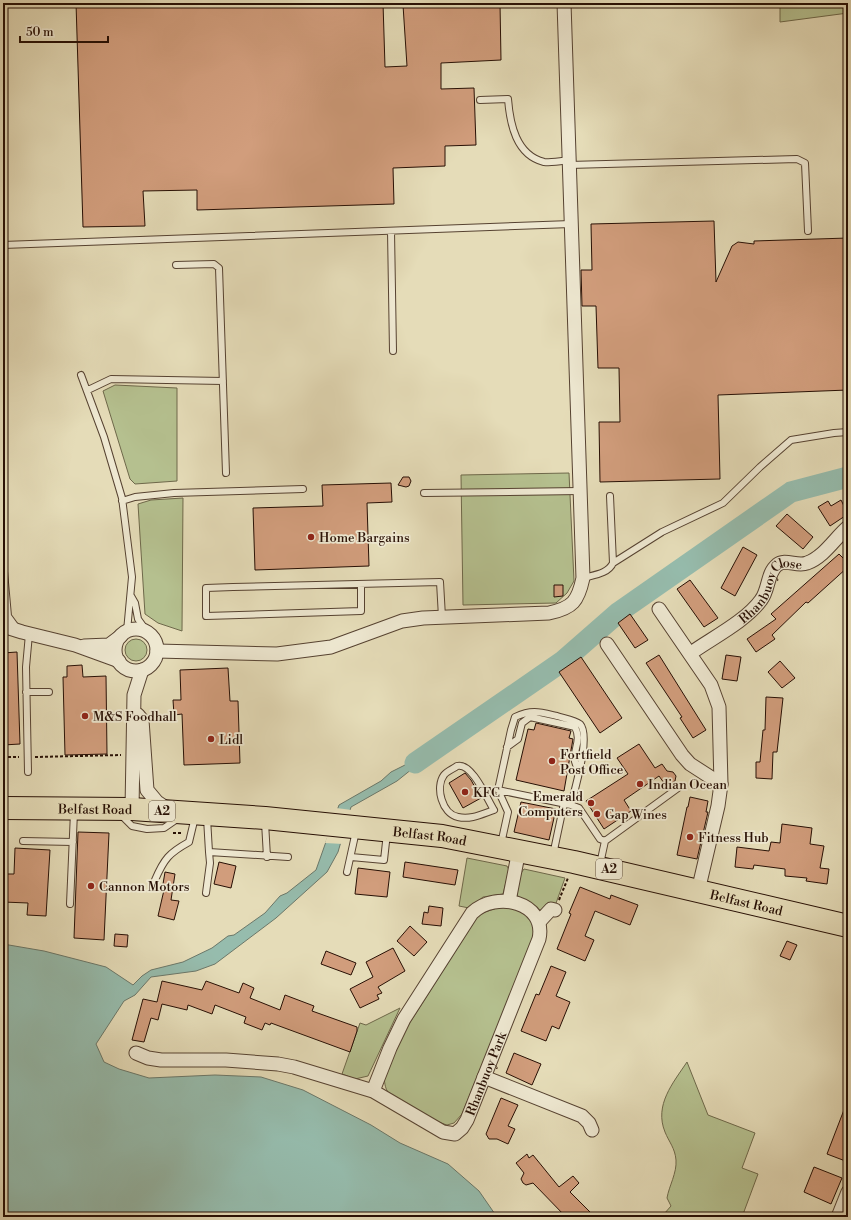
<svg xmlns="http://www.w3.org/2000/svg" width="851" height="1220" font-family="'Libre Bodoni',serif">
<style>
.green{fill:#b5c08f;stroke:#6e684a}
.water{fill:#96bcad;stroke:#6a7769}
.pier{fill:#e5dcb8}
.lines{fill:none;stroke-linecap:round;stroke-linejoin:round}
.river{stroke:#96bcad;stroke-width:21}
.building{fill:#d19d7c;stroke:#270f04}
.lane-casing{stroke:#564231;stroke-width:8}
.street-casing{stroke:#564231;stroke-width:15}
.highway-casing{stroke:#270f04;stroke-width:24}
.path{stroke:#270f04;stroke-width:2;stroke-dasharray:3 2;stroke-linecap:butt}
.lane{stroke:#eee8d1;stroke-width:6}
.street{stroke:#eee8d1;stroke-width:13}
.highway{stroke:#e5dcb8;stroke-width:22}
.poi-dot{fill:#8f2418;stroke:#eee8d1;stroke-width:1.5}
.labels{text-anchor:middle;stroke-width:3.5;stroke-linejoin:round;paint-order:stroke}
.shield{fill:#eee8d1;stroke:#635042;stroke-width:1}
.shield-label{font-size:12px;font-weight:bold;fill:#270f04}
.poi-label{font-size:13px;fill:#270f04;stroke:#eee8d1;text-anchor:start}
.street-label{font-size:13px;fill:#270f04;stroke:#eee8d1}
</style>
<rect width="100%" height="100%" fill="#e5dcb8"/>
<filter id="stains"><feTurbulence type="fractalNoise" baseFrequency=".005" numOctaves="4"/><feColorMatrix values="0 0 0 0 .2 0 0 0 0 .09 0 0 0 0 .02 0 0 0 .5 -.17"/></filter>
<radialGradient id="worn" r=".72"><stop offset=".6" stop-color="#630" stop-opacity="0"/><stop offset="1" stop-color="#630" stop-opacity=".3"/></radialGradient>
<path class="green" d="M780 3H848V13L780 22Z
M115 385 177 388V481L135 484 130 479 103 391Z
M569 473 574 581 567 593 556 603 463 605 461 475Z
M183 498 182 631 158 623 145 614 138 504 151 500Z
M125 650a11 11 0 1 1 22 0a11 11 0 1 1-22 0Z
M467 858 507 866 509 870 503 894 483 897 469 908 459 906Z
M524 869 565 878 555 906 543 911C538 909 530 907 525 904 512 897 516 879 524 869Z
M506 905C522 912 536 918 534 937L462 1114 454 1123 447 1125C434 1121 397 1103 389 1093 385 1089 385 1084 384 1078L402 1035 479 914Z
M400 1008 368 1076 355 1079 342 1074 360 1023 366 1025Z
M687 1062 708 1115 755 1133 742 1168 758 1174 742 1217H665L664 1214 671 1206 667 1198C669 1186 677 1173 676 1160 675 1148 669 1142 665 1132 654 1105 673 1083 687 1062Z"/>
<path class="water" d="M413 761 417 765 397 781 351 807 338 852 327 872 276 918 215 964 196 971 151 977 135 995 124 1001 96 1044 104 1062 119 1069 149 1078 215 1075 261 1077 303 1090 371 1125 400 1143 448 1164 479 1191 497 1217H3V944L44 951 106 967 133 985 142 976 151 970 183 962 212 948 228 936 234 935 265 913 280 896 287 893 316 870 339 805 381 781 391 772Z"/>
<path class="pier" d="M336 808 352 810 343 844 325 843Z"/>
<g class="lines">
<path class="river" d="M415 763 563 661 619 612 791 492 848 477"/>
</g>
<path class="building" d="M76 3H383L385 67 407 66 403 5 500 4 501 60 441 63V89L474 88 476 145 445 146V166L393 168 394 204 197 210V190L143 191 145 226 83 227Z
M714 221 716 282 732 246 738 242 754 244V241L848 238V390L718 395 720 479 600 482 599 422H620L619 368H598L596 306H582L581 270H592L591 224Z
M403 477H409L411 481 409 486 406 487 398 485Z
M391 483 392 502 367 503 369 566 255 570 253 508 323 506 322 485Z
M841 500 848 514 830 526 818 507 828 501 831 506Z
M787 514 813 537 803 549 776 526Z
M743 547 757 555 735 596 721 588Z
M839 554 848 563V567L808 603 806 602 772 635 775 639 756 652 747 639 776 619 771 614Z
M690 580 718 618 704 627 677 589Z
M554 585H563V596L554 597Z
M630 614 648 640 635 648 618 623Z
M17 652 20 744 3 745V653Z
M659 655 706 730 693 738 680 718 682 717 646 663Z
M726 655 741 657 737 681 722 679Z
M581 657 622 718 600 733 559 672Z
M780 661 795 678 782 688 768 672Z
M82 665 83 677 106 676 107 754 65 755 63 677H67V666Z
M228 668 230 701H238L240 763 184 765 182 714 174 715 173 700H181L180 670Z
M766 697 783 698 777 752H773L772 779 756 778V762H760L763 730H765Z
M536 723 571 731 569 738 573 739 564 791 516 780 528 729 534 730Z
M639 744 655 768 662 764 667 771 673 772 676 776 675 781 670 784 664 783 659 776 624 800 631 811 604 829 586 801 628 774 617 758Z
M465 773 471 780 481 798 463 808 449 783Z
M690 797 708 801 706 812H708L697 859 677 855 687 807H688Z
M521 802 556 809 549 840 514 832Z
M782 824 812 828 810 844 824 846 820 868 829 869 827 884 806 881 807 878 785 876V869L754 865 753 869 735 867 737 847 769 851 771 842 780 843Z
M78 832 109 833 104 940 74 938Z
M15 848 50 850 46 916 27 915 28 903 3 902V879H7V874H14Z
M219 862 236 866 231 888 214 884Z
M405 862 458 870 455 885 403 877Z
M358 868 390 872 387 897 355 894Z
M165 872 175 874 171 900 179 901 174 920 158 916 164 890H162Z
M580 887 610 899 611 895 638 905 630 925 595 911 585 936 594 940 585 961 557 949 571 914 569 913Z
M429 906 443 908 441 926 422 924 424 912 428 913Z
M410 926 427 942 414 956 397 941Z
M115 934 128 935 127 947 114 946Z
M787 941 797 945 790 960 780 956Z
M393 948 405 971 378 987 382 993 377 995 379 999 360 1008 350 989 373 977 366 962Z
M326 951 356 963 351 975 321 964Z
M551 966 566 972 556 996 570 1002 559 1029 552 1026 546 1041 521 1031 536 994 539 995Z
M162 981 202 990 206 981 239 993 243 983 254 988 250 998 280 1010 285 995 314 1006 312 1011 357 1027V1031L350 1052 271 1023 270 1025 265 1023 262 1030 244 1023 246 1017 215 1005 212 1014 188 1005 187 1010 162 1004 158 1020 151 1018 144 1042 132 1040 143 999 157 1002Z
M514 1053 541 1064 532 1085 506 1073Z
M501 1098 518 1105 508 1126 515 1129 508 1144 497 1139H489L486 1134Z
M847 1102H848V1162L827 1154Z
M527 1154 529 1158 533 1155 559 1187 573 1176 579 1183 570 1192 595 1217H566L533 1183 526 1185 523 1183 521 1179 524 1173 516 1163Z
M814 1167 842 1178 831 1204 804 1192Z"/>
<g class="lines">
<g class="lane-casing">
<path id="lane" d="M480 100 508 99C510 124 516 155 544 162 552 163 562 161 569 160
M569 165 797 159 805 163 808 231
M391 231 393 351
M3 245 571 224
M176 265 214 264 219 268 226 473
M81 375 104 437 122 498 132 577 127 631
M88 390 111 379 223 381
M424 493 580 491
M122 501 135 497 174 493 303 489
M3 560 8 616 16 627
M613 563 662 532 723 503 760 467 791 440 834 433 848 432
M583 578C593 575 608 574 613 563L610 496
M361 584V611L206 616V588L233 587 440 582 442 617
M131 596 135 603 138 619 148 633
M26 692H49
M507 747 518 739 522 723 530 717 571 726 575 727C584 744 567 754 579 770
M457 766C472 762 487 799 494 810 482 814 471 820 458 817 442 814 435 787 444 775 447 771 453 769 457 766Z
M28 772 26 667 29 634
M498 790 571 805 579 808 600 839 605 841
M120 814 132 826 147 829 164 828 177 819
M207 818 209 852 288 857
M265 822 267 857
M23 841 73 842
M501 844 508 812 498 790 511 730 515 717C532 709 540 712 557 716 563 718 575 720 580 724 591 736 575 788 571 805
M553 855 564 803
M351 857 384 860 387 833
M600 864 605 841 678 788
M347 872 356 831
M155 880C164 859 169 853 189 842L195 817
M206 893 210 863 209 852
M70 904 74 812"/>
</g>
<g class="street-casing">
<g id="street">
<path d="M659 609 711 685 719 707 721 784 718 806 698 891"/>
<path d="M3 626 22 632 75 645 119 661"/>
<circle cx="136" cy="650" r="21"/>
<path d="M607 644 682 755 690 764 721 784"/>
<path d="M84 646 109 645 121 636"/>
<path d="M157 651 277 654 331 647 402 621 423 618 549 613C573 608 578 601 583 578L564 3"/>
<path id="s1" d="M691 653C712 638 746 621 761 600 769 590 767 573 777 565 785 558 797 567 807 563 824 557 835 538 848 527"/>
<path d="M138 715 142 720 147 790 157 802 169 810"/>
<path d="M132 809 134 695 142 670"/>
<path d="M509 901 519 850"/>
<path d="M539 922 551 909 555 910"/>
<path id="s2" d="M136 1053 148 1058 161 1060H226L278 1064 294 1067 373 1091 443 1132 455 1134 462 1128 467 1120 539 939C547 902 496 890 472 913L404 1019 390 1048 373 1091"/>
<path d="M484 1077 582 1116 589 1123 592 1130"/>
<path d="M838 1217 848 1192"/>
</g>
</g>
<g class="highway-casing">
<g id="highway">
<path id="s3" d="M3 808 132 809 265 818 442 836 574 862 848 926"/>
</g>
</g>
<path class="path" d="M3 757H19
M35 757 121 755
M173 833H182
M559 900 568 878"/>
<use href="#lane" class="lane"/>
<use href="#street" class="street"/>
<use href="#highway" class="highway"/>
</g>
<g class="poi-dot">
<circle cx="311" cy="537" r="4"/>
<circle cx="85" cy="716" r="4"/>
<circle cx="211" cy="739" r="4"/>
<circle cx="552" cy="761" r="4"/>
<circle cx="640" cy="784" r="4"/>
<circle cx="465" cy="792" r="4"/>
<circle cx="591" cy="803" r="4"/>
<circle cx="597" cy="814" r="4"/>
<circle cx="690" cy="837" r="4"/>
<circle cx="91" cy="886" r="4"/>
</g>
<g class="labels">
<g class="shield">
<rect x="149" y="801" width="26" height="20" rx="3"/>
<rect x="596" y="859" width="26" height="20" rx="3"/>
</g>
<g class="shield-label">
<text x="162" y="815">A2</text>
<text x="609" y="873">A2</text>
</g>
<g class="poi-label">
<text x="319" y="542">Home Bargains</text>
<text x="93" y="721">M&amp;S Foodhall</text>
<text x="219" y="744">Lidl</text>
<text x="560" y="759">Fortfield<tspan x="560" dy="15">Post Office</tspan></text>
<text x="648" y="789">Indian Ocean</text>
<text x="473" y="797">KFC</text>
<text x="583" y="801" text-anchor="end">Emerald<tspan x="583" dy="15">Computers</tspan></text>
<text x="605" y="819">Gap Wines</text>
<text x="698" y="842">Fitness Hub</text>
<text x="99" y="891">Cannon Motors</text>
</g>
<g class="street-label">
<text dy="5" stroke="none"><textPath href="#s1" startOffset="106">Rhanbuoy Close</textPath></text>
<text dy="5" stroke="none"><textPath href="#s3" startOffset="92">Belfast Road</textPath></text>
<text dy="5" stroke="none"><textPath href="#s3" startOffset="428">Belfast Road</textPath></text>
<text dy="5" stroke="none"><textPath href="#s3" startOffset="752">Belfast Road</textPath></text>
<text dy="5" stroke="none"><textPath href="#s2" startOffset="404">Rhanbuoy Park</textPath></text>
</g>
</g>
<rect width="851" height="1220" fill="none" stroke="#e5dcb8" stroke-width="16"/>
<rect x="4" y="4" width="843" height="1212" fill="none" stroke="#270f04" stroke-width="2"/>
<rect x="8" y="8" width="835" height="1204" fill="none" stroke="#270f04"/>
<path d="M20 36v6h88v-6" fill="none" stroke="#270f04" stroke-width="2"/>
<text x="26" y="36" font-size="12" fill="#270f04" stroke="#eee8d1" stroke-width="3" paint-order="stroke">50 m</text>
<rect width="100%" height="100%" filter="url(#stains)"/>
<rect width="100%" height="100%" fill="url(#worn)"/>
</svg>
